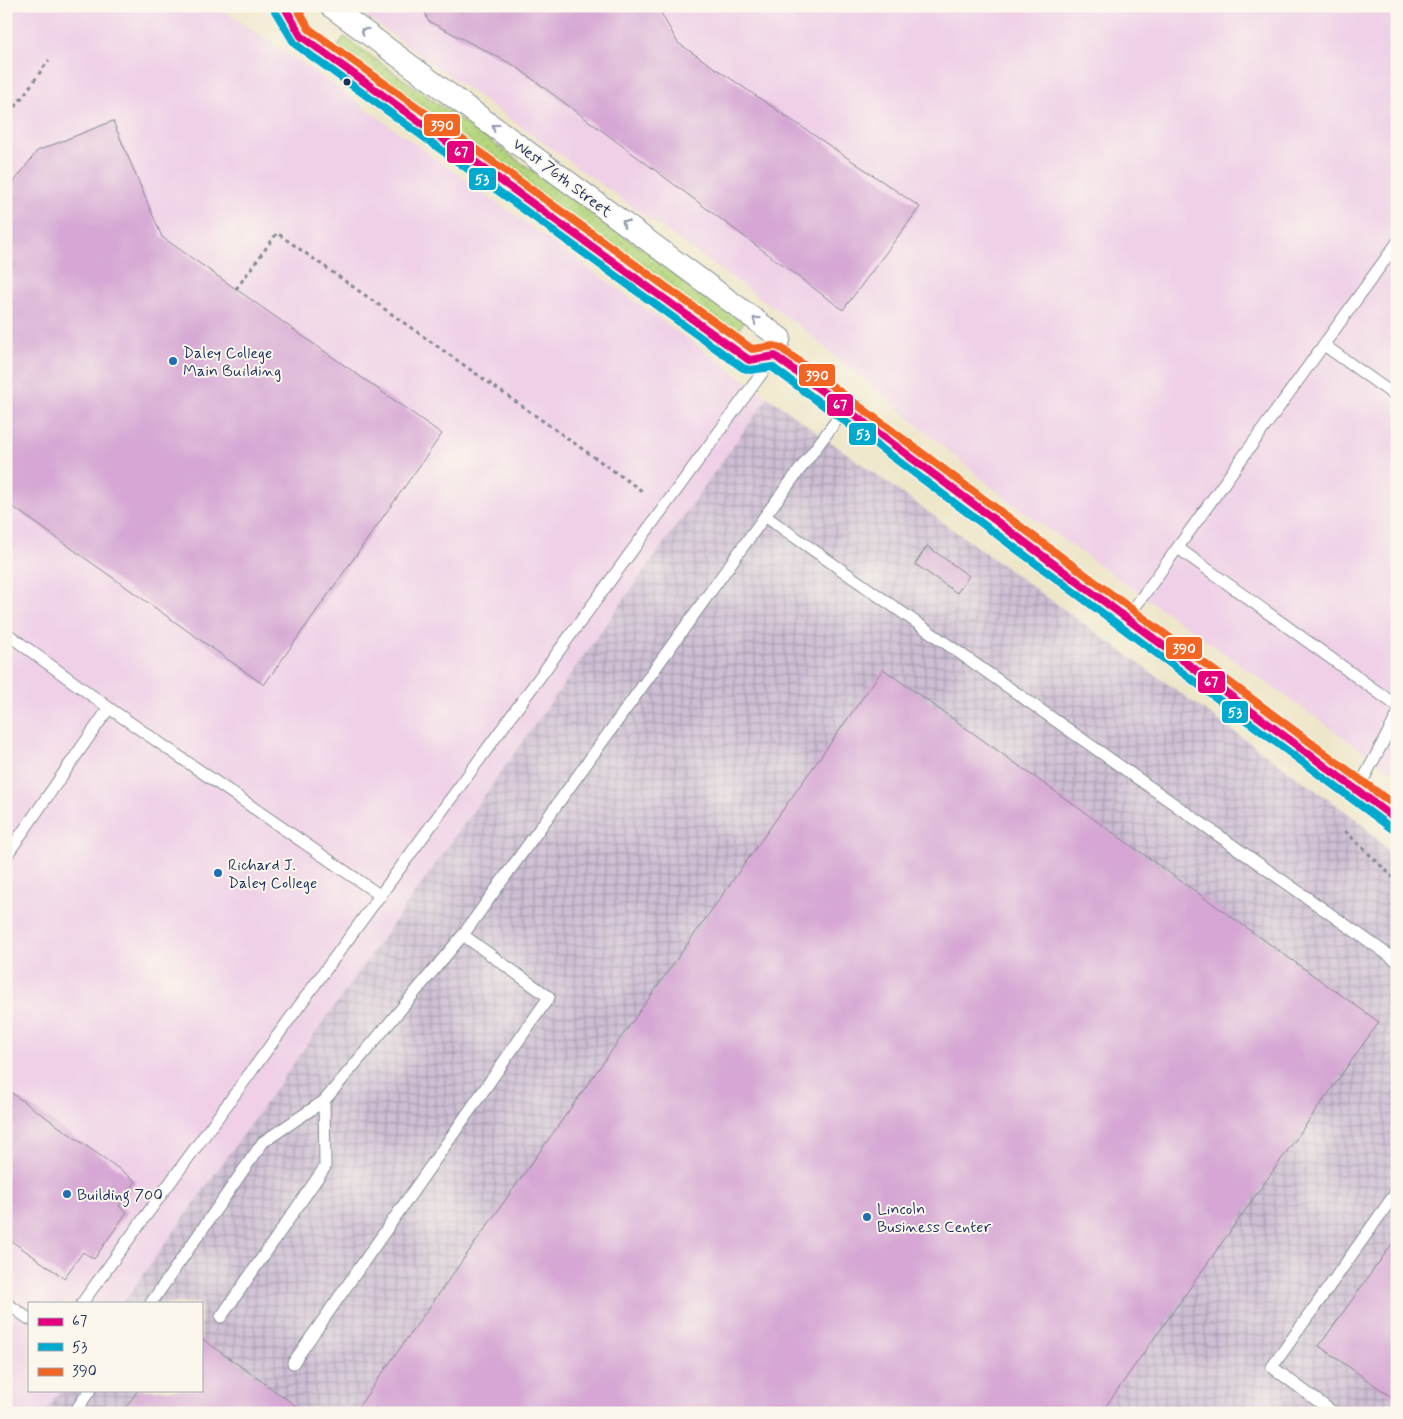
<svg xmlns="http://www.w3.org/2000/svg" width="1403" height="1419" font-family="Mynerve,sans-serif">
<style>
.built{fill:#efd0e7}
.industrial{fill:url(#industrial-grid)}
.grass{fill:url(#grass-dots);stroke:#68826e}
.building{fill:#d6a7d4}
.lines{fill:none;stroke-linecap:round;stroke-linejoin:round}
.lane-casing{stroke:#848a94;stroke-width:13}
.street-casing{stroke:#848a94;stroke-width:23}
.path{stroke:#848a94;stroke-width:3;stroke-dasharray:4 4;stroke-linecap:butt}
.lane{stroke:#fff;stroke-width:11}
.street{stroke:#fff;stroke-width:21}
.bus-1-casing{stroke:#fbf7ec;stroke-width:11}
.bus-2-casing{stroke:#fbf7ec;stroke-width:11}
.bus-3-casing{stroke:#fbf7ec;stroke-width:11}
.bus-1{stroke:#e5007d;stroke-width:8}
.bus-2{stroke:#00a9ce;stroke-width:8}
.bus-3{stroke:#f26522;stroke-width:8}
.oneway{stroke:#8d97ae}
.bus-dot{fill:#1b2f5e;stroke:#fbf7ec;stroke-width:2}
.poi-dot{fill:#1f6fb2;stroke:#fbf7ec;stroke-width:2}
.labels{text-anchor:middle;stroke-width:4;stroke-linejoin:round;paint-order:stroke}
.street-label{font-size:16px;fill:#1b2f5e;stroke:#fbf7ec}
.poi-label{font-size:16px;fill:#1b2f5e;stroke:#fbf7ec;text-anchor:start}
.line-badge{stroke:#fbf7ec;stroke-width:2}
.badge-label{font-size:14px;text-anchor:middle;font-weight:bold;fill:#fff}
</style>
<defs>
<pattern id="industrial-grid" width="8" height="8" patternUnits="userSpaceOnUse" patternTransform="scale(1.25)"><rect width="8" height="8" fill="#cdbed3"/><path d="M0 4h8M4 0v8" fill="none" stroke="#a69bae"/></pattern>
<pattern id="grass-dots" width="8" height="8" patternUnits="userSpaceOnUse" patternTransform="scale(1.25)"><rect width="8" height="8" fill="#b5d67e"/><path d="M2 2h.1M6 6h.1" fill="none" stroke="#9bb86f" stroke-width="1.8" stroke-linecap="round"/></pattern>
</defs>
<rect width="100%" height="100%" fill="#fbf7ec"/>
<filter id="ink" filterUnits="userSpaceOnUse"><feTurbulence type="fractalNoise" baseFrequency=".02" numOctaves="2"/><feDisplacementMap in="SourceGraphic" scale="10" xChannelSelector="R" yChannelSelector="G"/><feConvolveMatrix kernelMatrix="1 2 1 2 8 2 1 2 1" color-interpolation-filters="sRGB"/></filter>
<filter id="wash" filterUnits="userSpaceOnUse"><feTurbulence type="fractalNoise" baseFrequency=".0096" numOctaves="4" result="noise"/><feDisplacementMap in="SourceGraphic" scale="20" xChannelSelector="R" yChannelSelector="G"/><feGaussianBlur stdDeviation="1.12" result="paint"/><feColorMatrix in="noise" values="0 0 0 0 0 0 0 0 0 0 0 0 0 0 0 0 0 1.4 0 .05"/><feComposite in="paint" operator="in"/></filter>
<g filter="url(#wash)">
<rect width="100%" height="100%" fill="#eee6c9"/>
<path class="built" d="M6 6H217L329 82 768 397 123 1303H29V1390H61L44 1413H6Z
M352 6H1397V775L1010 502 798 325Z"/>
<path class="industrial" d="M768 397 1360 822 1397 860V1413H44L61 1390H201V1303H123Z"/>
<path class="grass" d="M344 37 744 321 735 336 336 49Z"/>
<g id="blocks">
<path class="building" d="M423 6H657L678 43 920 207 843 310 515 66 428 21Z
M113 121 162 237 442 434 264 685 6 502V193L37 151Z
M927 546 969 576 957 593 915 564Z
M883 669 1379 1022 1101 1413H354Z
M6 1089 136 1181 119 1206 127 1212 94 1259 83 1252 64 1278 6 1237Z
M1397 1237V1392L1393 1398 1319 1346Z
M201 1338 306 1413H122L138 1390H201Z"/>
</g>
</g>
<g filter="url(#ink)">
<use href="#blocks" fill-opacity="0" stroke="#848a94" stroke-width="1"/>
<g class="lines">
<g class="lane-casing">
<path id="lane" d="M1324 345 1397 397
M765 516 1397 961
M1178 548 1397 706
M1127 618 1397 243
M6 633 109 708
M1358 789 1397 716
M6 856 109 708 381 896
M6 1303 29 1319
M82 1303 773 358
M151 1303 263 1142 324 1101 463 935
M221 1317 325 1167 324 1101
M293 1363 549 997 463 935 765 516 845 409
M74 1413 90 1390
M1334 1413 1272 1367 1397 1191"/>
</g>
<g class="street-casing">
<path id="street" d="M284 6 301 36 749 360 775 356 1358 789 1397 820
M330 6 780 338 775 356"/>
</g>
<path class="path" d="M379 12 389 6
M6 120 49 60
M236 289 277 233 642 491
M1345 831 1397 881"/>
<use href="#lane" class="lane"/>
<use href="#street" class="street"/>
<g class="bus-1-casing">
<path id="bus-1" d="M284 6 301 36 749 360 775 356 1397 820"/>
</g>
<g class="bus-2-casing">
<path id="bus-2" d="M275 11 295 44 743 368 750 370 772 367 1391 828"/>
</g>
<g class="bus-3-casing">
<path id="bus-3" d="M296 6 309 29 752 349 774 346 781 348 1397 807"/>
</g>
<use href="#bus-1" class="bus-1"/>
<use href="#bus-2" class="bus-2"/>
<use href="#bus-3" class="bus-3"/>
</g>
<defs><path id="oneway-chevron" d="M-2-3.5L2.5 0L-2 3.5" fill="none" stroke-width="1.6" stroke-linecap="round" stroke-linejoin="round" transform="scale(1.25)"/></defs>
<g class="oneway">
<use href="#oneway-chevron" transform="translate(364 31) rotate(-144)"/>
<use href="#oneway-chevron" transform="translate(495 127) rotate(-143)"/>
<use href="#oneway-chevron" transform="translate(625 223) rotate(-143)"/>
<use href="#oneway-chevron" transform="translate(756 320) rotate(-143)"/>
</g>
</g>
<circle class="bus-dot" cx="347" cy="82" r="4.5"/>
<g class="poi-dot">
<circle cx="173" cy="361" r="5"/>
<circle cx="218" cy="873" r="5"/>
<circle cx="67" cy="1194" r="5"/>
<circle cx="867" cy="1217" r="5"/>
</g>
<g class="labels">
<g class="street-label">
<text transform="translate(563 177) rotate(37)" y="6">West 76th Street</text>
</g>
<g class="poi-label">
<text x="183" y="358">Daley College<tspan x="183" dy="18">Main Building</tspan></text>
<text x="228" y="870">Richard J.<tspan x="228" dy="18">Daley College</tspan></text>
<text x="77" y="1200">Building 700</text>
<text x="877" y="1214">Lincoln<tspan x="877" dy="18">Business Center</tspan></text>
</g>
</g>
<g class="line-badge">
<rect x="423" y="113" width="38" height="24" rx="5" fill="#f26522"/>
<rect x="446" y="140" width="29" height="24" rx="5" fill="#e5007d"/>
<rect x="468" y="167" width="29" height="24" rx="5" fill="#00a9ce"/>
<rect x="798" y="363" width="38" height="24" rx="5" fill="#f26522"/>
<rect x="826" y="393" width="28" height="24" rx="5" fill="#e5007d"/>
<rect x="848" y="422" width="29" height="24" rx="5" fill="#00a9ce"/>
<rect x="1165" y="636" width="38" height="24" rx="5" fill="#f26522"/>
<rect x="1197" y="670" width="29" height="24" rx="5" fill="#e5007d"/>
<rect x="1221" y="700" width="28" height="24" rx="5" fill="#00a9ce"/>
</g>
<g class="badge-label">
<text x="442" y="130">390</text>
<text x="461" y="156">67</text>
<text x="482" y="184">53</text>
<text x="817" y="380">390</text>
<text x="840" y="409">67</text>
<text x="863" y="439">53</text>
<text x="1184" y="653">390</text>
<text x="1211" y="686">67</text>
<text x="1235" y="717">53</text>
</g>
<rect width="1403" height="1419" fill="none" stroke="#fbf7ec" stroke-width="25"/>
<rect x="28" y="1302" width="175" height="90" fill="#fbf7ec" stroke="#a1a7b3"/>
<rect x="38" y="1318" width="25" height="8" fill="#e5007d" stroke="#a1a7b3"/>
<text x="72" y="1326" font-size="15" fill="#1b2f5e">67</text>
<rect x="38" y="1343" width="25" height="8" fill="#00a9ce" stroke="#a1a7b3"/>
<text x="72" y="1352" font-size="15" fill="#1b2f5e">53</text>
<rect x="38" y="1368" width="25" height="8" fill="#f26522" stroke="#a1a7b3"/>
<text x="72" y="1376" font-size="15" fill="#1b2f5e">390</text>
</svg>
